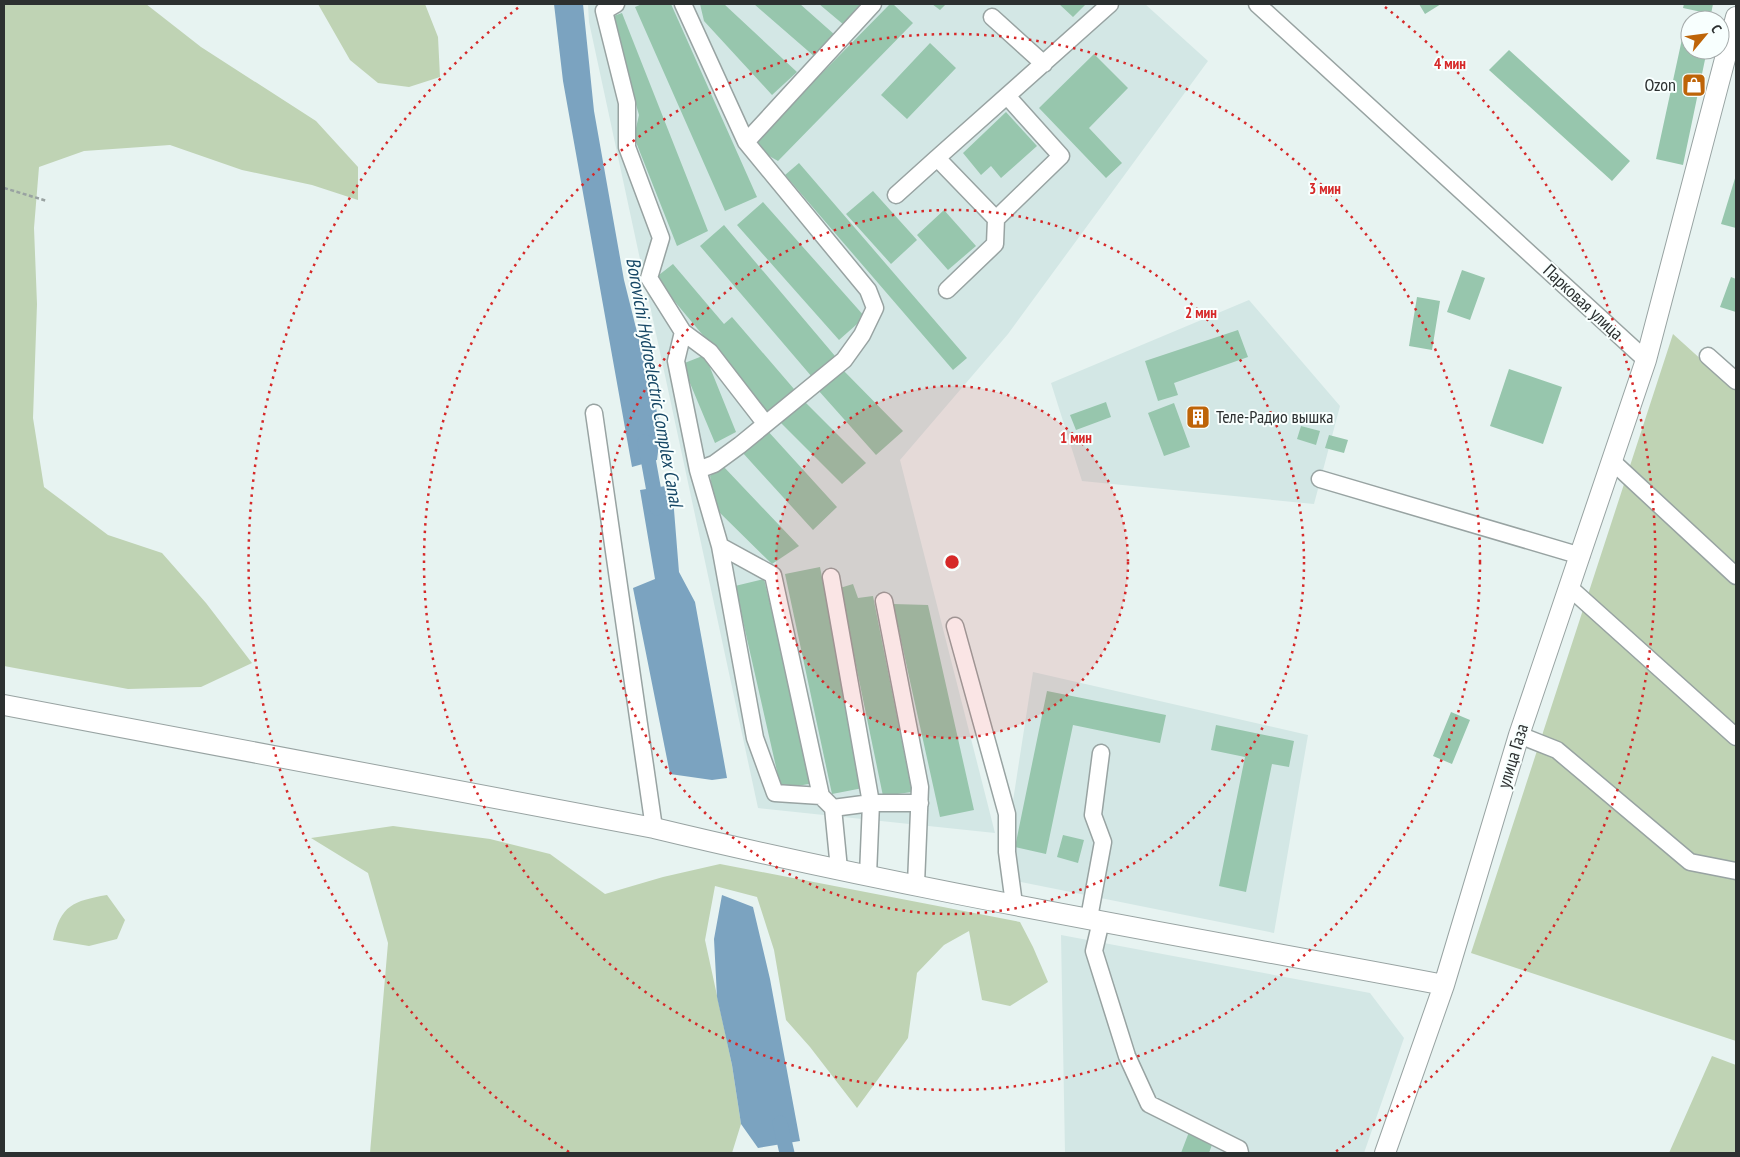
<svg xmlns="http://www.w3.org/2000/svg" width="1740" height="1157" font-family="'PT Sans Narrow',sans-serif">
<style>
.built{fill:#d3e7e5}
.green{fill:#bfd3b4}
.water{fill:#7ba3c0}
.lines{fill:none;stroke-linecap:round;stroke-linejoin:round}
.canal{stroke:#7ba3c0;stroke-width:15}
.building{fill:#97c6ad}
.minor-casing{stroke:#98a3a2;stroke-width:19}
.major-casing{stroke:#98a3a2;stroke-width:22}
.path{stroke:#99a2a1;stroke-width:2.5;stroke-dasharray:4 2.5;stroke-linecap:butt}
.minor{stroke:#fff;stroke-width:16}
.major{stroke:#fff;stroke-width:20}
.ring{fill:none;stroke:#d62828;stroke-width:2.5;stroke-dasharray:2.5 5}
.labels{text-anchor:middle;stroke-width:4;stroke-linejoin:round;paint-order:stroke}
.poi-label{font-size:18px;fill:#2c3030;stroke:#f8fffe;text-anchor:end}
.street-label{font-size:18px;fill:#2c3030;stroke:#f8fffe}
.water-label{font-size:19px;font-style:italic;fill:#164765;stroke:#f8fffe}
.centre{fill:#d62828;stroke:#f8fffe;stroke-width:2.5}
.ring-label{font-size:15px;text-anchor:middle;font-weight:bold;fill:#d62828;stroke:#f8fffe;stroke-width:4;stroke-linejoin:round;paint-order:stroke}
</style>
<rect width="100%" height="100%" fill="#e7f3f1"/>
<path class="built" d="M588 4H1145L1208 61 1008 334 900 460 995 833 758 808 589 22Z
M1249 300 1340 406 1314 504 1082 481 1051 383Z
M1033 672 1308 735 1274 933 1001 878Z
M1061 935 1370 993 1404 1038 1364 1153H1065Z"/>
<path class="green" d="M4 4H146L201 47 316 121 358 167V200L312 185 242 170 170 145 84 151 39 167 34 228 37 304 33 418 44 487 108 535 162 553 206 603 252 663 201 687 128 689 4 666Z
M318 4H425L438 37 440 77 409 87 378 83 350 60Z
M1673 334 1736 391V1041L1471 953Z
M393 826 490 839 550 854 605 894 663 877 720 864 1020 922 1033 947 1048 982 1010 1006 982 1000 969 931 944 945 917 973 908 1038 857 1108 810 1047 786 1020 774 950 757 897 715 886 705 940 732 1065 741 1124 732 1153H370L388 943 368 873 311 838Z
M107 895 125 920 117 939 89 946 53 940C61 905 73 901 107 895Z
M1712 1056 1736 1065V1153H1669Z"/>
<path class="water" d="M554 4H583L594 111 624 280 661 428 657 460 632 467 563 81Z
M672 485 679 572 695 602 727 778 712 780 670 774 633 588 655 579 640 490Z
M722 895 753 907 770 979 800 1141 758 1148 741 1124 732 1065 717 997 714 939Z"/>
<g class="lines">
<path class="canal" d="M645 442 657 508
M780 1123 787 1153"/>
</g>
<path class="building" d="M642 4H671L757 197 725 211 635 7Z
M700 4H724L797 72 772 95 704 21Z
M754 4H800L835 35 815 57Z
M819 4H865L844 25Z
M890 4H893L913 23 778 161 762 152 757 139Z
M932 4H946L940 10Z
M1059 4H1086L1073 17Z
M1419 4H1441L1425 14Z
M1684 4H1713L1711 14 1683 8Z
M622 13 708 231 677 246 634 137 639 115 611 17Z
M1682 39 1690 42V50H1707L1683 165 1656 159Z
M930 43 956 68 907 119 881 95Z
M1509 50 1630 161 1612 181 1489 70Z
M1094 54 1128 88 1089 128 1122 163 1106 178 1039 108Z
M1006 112 1037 146 1001 178 991 166 981 175 963 153Z
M799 163 967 358 953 370 785 175Z
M1736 175V228L1721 224Z
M873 191 917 240 891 264 846 214Z
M763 202 865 317 839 340 737 225Z
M944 210 976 246 948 270 917 235Z
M724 225 835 356 812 377 700 246Z
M673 264 724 324 732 317 794 389 768 413 655 278Z
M1462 270 1485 278 1470 320 1447 312Z
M1731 277 1736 279V312L1720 307Z
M1417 297 1440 301 1432 350 1409 346Z
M1238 330 1248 357 1174 383 1178 395 1158 401 1145 361Z
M705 355 736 432 715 443 682 364Z
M842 369 903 431 876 455 818 390Z
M1509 369 1562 387 1543 444 1490 426Z
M804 401 866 463 842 484 780 422Z
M1106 402 1111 417 1076 430 1070 415Z
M1174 403 1190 447 1164 456 1148 413Z
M1192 417a6 6 0 1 1 12 0a6 6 0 1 1-12 0Z
M1301 426 1320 431 1316 445 1297 439Z
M766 429 837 507 813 530 742 452Z
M1329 435 1348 440 1344 453 1325 448Z
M723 466 799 546 772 564 716 509 710 476Z
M820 567 863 788 832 794 785 574Z
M764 579 814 783 781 789 735 586Z
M853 584 858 598 873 596 912 792 883 796 840 588Z
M893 604 928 605 974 810 940 817Z
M1047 691 1166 715 1160 743 1073 725 1046 854 1015 847Z
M1451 712 1470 720 1452 764 1433 756Z
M1216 725 1294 741 1289 767 1272 764 1246 892 1219 886 1245 757 1211 750Z
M1063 835 1084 840 1078 863 1057 857Z
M1189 1132 1213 1142 1209 1153H1181Z"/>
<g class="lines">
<g class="minor-casing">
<path id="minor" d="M616 4 604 11 627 103V147L661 238 649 278 683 332 676 361 698 470 720 546 755 738 775 793 821 796 833 808 839 869
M683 4 746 142 868 290 875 308 862 335 844 360 740 445 714 464 698 470
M1257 4 1646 360
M992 17 1044 64
M1007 96 1061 156 996 219 937 158 1110 4
M746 142 873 4
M896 195 937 158
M947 290 995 244 996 219
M683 332 710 352 765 423
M1708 356 1736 381
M594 413 654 828
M1613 462 1736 576
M1320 479 1581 556
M720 546 773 575 821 796
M831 577 871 803 868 875
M1570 588 1736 737
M884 601 920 787 916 884
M955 626 1007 814V852L1014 904
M1519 735 1557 750 1690 862 1736 871
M833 808 871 803H920
M1089 918 1103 842 1093 815 1101 753
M1101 921 1094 951 1127 1056 1149 1104 1239 1149 1240 1153"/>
</g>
<g class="major-casing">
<path id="major" d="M4 705 654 828C915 891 1180 935 1444 985
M1385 1153 1444 985 1519 735 1646 360 1736 17"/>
</g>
<path class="path" d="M4 188 47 201"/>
<use href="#minor" class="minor"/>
<use href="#major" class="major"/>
</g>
<circle cx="952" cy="562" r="176" fill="#d62828" fill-opacity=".12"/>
<g class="ring">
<circle cx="952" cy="562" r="176"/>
<circle cx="952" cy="562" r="352"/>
<circle cx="952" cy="562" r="528"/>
<path d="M569 1152A704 704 0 0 1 519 7M1385 7A704 704 0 0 1 1335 1152"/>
</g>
<defs>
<g id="shop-square" transform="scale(1.25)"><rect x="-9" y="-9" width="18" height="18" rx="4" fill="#be6408" stroke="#f8fffe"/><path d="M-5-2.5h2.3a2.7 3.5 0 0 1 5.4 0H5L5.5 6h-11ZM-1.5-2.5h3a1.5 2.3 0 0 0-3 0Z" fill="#fff"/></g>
<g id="building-square" transform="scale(1.25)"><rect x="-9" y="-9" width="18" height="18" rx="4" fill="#be6408" stroke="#f8fffe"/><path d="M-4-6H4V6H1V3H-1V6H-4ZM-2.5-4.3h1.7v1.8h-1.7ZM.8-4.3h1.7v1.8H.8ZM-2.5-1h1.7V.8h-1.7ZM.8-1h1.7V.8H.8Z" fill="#fff"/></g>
</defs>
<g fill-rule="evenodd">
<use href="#shop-square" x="1694" y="85"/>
<use href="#building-square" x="1198" y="417"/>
</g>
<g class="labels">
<g class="poi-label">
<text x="1676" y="91">Ozon</text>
<text x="1216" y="423" text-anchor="start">Теле-Радио вышка</text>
</g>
<g class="street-label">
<text transform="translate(1583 302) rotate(43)" y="6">Парковая улица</text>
<text transform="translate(1513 756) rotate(-73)" y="6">улица Газа</text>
</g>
<g class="water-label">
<text transform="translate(655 382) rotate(80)" y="7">Borovichi Hydroelectric Complex Canal</text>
</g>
</g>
<circle cx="952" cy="562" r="8" class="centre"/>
<g class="ring-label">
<text x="1450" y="69">4 мин</text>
<text x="1325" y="194">3 мин</text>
<text x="1201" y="318">2 мин</text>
<text x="1076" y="443">1 мин</text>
</g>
<rect width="1740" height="1157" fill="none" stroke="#2c3030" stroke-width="10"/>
<g transform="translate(1705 35) rotate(61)"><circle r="24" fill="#f8fffe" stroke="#a6acac"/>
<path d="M0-4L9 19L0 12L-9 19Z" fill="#be6408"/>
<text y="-8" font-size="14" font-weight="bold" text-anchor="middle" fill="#2c3030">С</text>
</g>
</svg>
